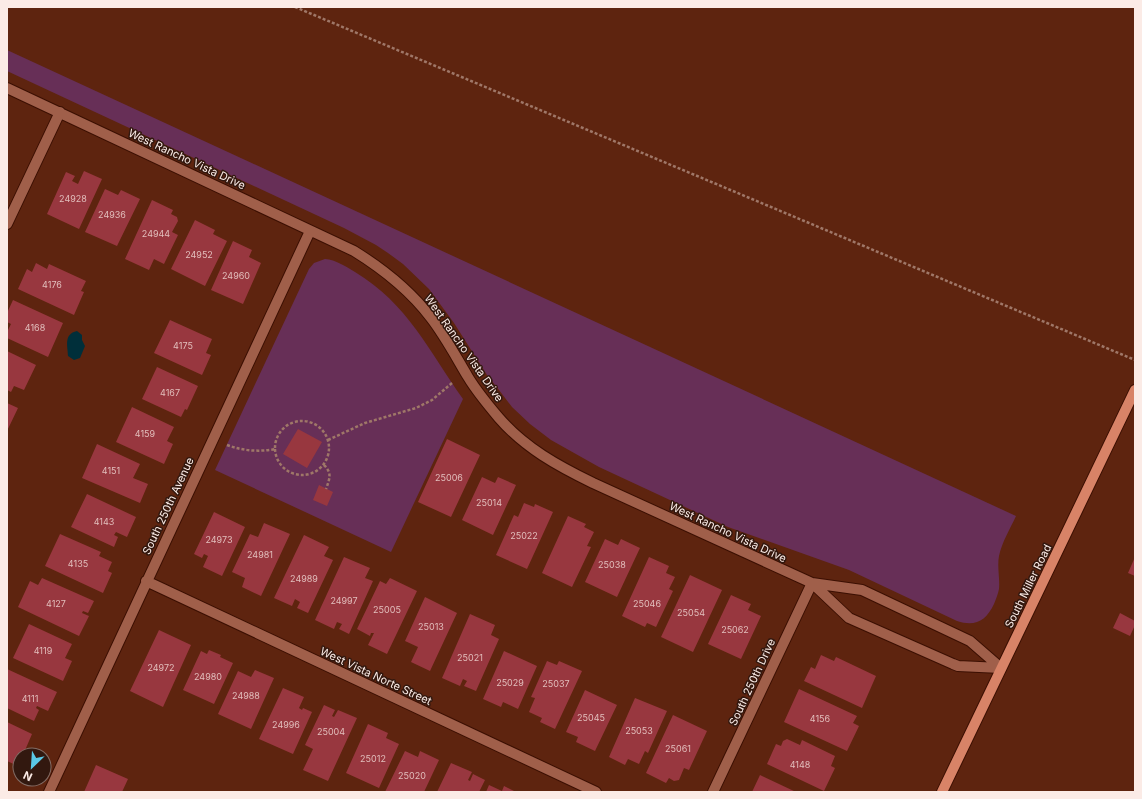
<svg xmlns="http://www.w3.org/2000/svg" width="1142" height="799" font-family="Inter,sans-serif">
<style>
.green{fill:#672f57}
.water{fill:#002f3a}
.building{fill:#98373f}
.lines{fill:none;stroke-linecap:round;stroke-linejoin:round}
.minor-casing{stroke:#3b0f02;stroke-width:12}
.major-casing{stroke:#3b0f02;stroke-width:12}
.path{stroke:#9f7768;stroke-width:2.5;stroke-dasharray:3 2;stroke-linecap:butt}
.minor{stroke:#a05f4a;stroke-width:10}
.major{stroke:#d88367;stroke-width:10}
.labels{text-anchor:middle;stroke-width:3;stroke-linejoin:round;paint-order:stroke}
.number-label{font-size:9px;fill:#e2bebc}
.street-label{font-size:11px;fill:#fbebe6;stroke:#32180f}
</style>
<rect width="100%" height="100%" fill="#5e240f"/>
<path class="green" d="M7 50 1016 516C1010 529 1002 542 999 556 997 567 1000 578 999 589 998 594 996 599 994 604 986 621 975 627 957 621L849 570 728 527 599 467 551 440 530 424 512 407 499 390 487 375 454 323 429 289 403 264 388 253 376 245 344 228 7 71Z
M325 259C336 260 345 266 355 272 408 304 429 351 463 399L391 552 215 470 309 269 314 263Z"/>
<path class="water" d="M77 331 82 335V340L85 346 80 358 74 360 68 356C68 347 63 334 77 331Z"/>
<path class="building" d="M84 171 102 179 79 229 47 214 66 172 75 176 72 181 78 184Z
M105 189 118 195 121 190 140 199 117 246 85 232Z
M152 200 173 210 171 214 177 217 178 221 172 232 178 235 164 264 154 259 149 270 125 259Z
M195 220 215 230 213 234 227 241 205 286 171 269Z
M233 241 252 250 249 257 261 263 243 304 211 290Z
M36 263 47 269 49 264 86 281 81 291 84 292 74 315 18 289 27 269 32 272Z
M13 300 63 323 48 357 7 338V332L11 324 7 322V313Z
M170 320 212 339 206 353 211 355 202 375 154 353Z
M7 351 36 365 24 390 14 386 11 392 7 390Z
M157 367 198 386 187 410 185 409 181 417 142 399Z
M7 403 18 408 7 431Z
M132 407 174 427 167 441 173 444 164 464 116 442Z
M298 429 322 442 307 468 283 454Z
M447 439 480 455 451 517 418 502Z
M97 444 140 464 133 478 148 484 140 503 82 478Z
M482 477 495 483 498 477 516 485 493 535 462 520Z
M319 485 333 492 327 506 313 500Z
M87 494 136 517 127 537 116 532 114 535 118 537 114 547 71 527Z
M524 503 534 507 535 504 553 512 527 569 496 555 514 515 518 517Z
M214 512 245 527 222 576 203 567 208 556 204 554 202 558 194 554Z
M568 516 586 524 584 527 594 532 587 546 591 547 572 587 542 573Z
M264 523 290 534 261 596 242 587 245 578 232 572 250 534 258 537Z
M60 534 101 552 99 556 112 562 108 571 112 573 103 593 45 566Z
M304 535 329 547 324 556 333 560 308 613 297 608 300 602 295 599 292 606 274 598Z
M605 539 618 545 621 539 640 548 617 597 585 582Z
M344 557 370 568 365 578 373 581 349 634 339 629 342 624 337 622 334 629 315 620Z
M649 557 669 566 666 573 675 577 669 589 673 591 656 627 647 623 645 627 622 616Z
M1135 557V576L1128 573Z
M690 575 722 590 693 652 661 637Z
M42 578 94 601 88 613 83 611 82 613 89 616 79 636 18 607 30 581 38 585Z
M390 578 417 591 387 654 368 645 374 633H371L370 636 357 629 380 581 386 584Z
M731 595 751 604 748 610 761 616 741 659 708 644Z
M425 597 457 613 430 671 411 662 418 647 405 641Z
M1120 613 1135 621V625L1130 636 1113 628Z
M470 614 495 625 491 635 499 639 476 691 464 686 467 681 463 679 460 686 442 678Z
M29 624 72 644 65 658 72 661 63 681 13 658Z
M159 630 191 645 163 707 130 691Z
M209 650 221 655 220 657 233 663 214 704 183 690 201 651 207 654Z
M504 651 537 666 518 709 503 702 501 707 483 699Z
M821 655 834 661 836 657 876 676 862 708 804 681 811 667 815 669Z
M547 661 557 665 559 661 582 671 555 729 540 722 542 718 529 712 535 698 531 697Z
M7 669 57 692 48 711 37 706 36 708 39 710 34 721 7 708Z
M255 670 274 678 251 729 218 714 238 671 251 677Z
M283 688 304 697 299 708 302 710 303 708 312 712 293 754 259 739Z
M799 689 857 716 853 723 859 726 847 751 784 722Z
M585 690 617 705 595 751 576 742 578 737 566 732Z
M635 698 667 711 648 753 645 751 639 764 628 759 625 765 609 757Z
M324 705 335 710 332 716 334 717 338 710 357 718 328 781 303 770 313 749 305 745Z
M673 715 707 731 689 770 684 768 679 780 674 781 669 778 666 783 646 773Z
M7 722 32 734 23 755H20V760L18 766 7 761Z
M368 724 388 733 386 738 399 744 379 788 346 773Z
M787 739 800 745 802 740 835 756 831 766 835 768 824 791 767 764 776 744 781 746 783 741Z
M405 751 418 757 420 751 439 760 424 792H385Z
M451 763 472 772 468 780 470 781 473 774 485 780 479 792H437Z
M96 765 128 779 122 792H84Z
M760 775 796 792H752Z
M489 785 502 791 504 786 516 792H486Z"/>
<g class="lines">
<g class="minor-casing">
<path id="minor" d="M7 88 354 251C383 269 410 290 431 318 445 336 456 357 468 377 477 392 488 405 499 418 525 448 558 466 593 483L812 583 862 590 970 641 1001 668
M7 224 60 112
M146 581 596 792
M812 583 849 618 953 664 958 666 1001 668
M49 792 310 231
M713 792 812 583"/>
</g>
<g class="major-casing">
<path id="major" d="M942 792 1135 390"/>
</g>
<path class="path" d="M295 7 1135 360
M275 448a27 27 0 1 1 54 0a27 27 0 1 1-54 0Z
M328 440 365 423 416 408 432 400 452 383
M227 445C243 451 259 452 276 449
M324 465C332 473 330 478 326 489"/>
<use href="#minor" class="minor"/>
<use href="#major" class="major"/>
</g>
<g class="labels">
<g class="number-label">
<text x="73" y="202">24928</text>
<text x="112" y="218">24936</text>
<text x="156" y="237">24944</text>
<text x="199" y="258">24952</text>
<text x="236" y="279">24960</text>
<text x="52" y="288">4176</text>
<text x="35" y="331">4168</text>
<text x="183" y="349">4175</text>
<text x="170" y="396">4167</text>
<text x="145" y="437">4159</text>
<text x="111" y="474">4151</text>
<text x="449" y="481">25006</text>
<text x="489" y="506">25014</text>
<text x="104" y="525">4143</text>
<text x="524" y="539">25022</text>
<text x="219" y="543">24973</text>
<text x="260" y="558">24981</text>
<text x="78" y="567">4135</text>
<text x="612" y="568">25038</text>
<text x="304" y="582">24989</text>
<text x="344" y="604">24997</text>
<text x="56" y="607">4127</text>
<text x="647" y="607">25046</text>
<text x="387" y="613">25005</text>
<text x="691" y="616">25054</text>
<text x="431" y="630">25013</text>
<text x="735" y="633">25062</text>
<text x="43" y="654">4119</text>
<text x="470" y="661">25021</text>
<text x="161" y="671">24972</text>
<text x="208" y="680">24980</text>
<text x="510" y="686">25029</text>
<text x="556" y="687">25037</text>
<text x="246" y="699">24988</text>
<text x="30" y="702">4111</text>
<text x="591" y="721">25045</text>
<text x="820" y="722">4156</text>
<text x="286" y="728">24996</text>
<text x="639" y="734">25053</text>
<text x="331" y="735">25004</text>
<text x="678" y="752">25061</text>
<text x="373" y="762">25012</text>
<text x="800" y="768">4148</text>
<text x="412" y="779">25020</text>
</g>
<g class="street-label">
<text transform="translate(187 159) rotate(25)" y="4">West Rancho Vista Drive</text>
<text transform="translate(464 348) rotate(55)" y="4">West Rancho Vista Drive</text>
<text transform="translate(168 506) rotate(-65)" y="4">South 250th Avenue</text>
<text transform="translate(728 532) rotate(25)" y="4">West Rancho Vista Drive</text>
<text transform="translate(1028 586) rotate(-64)" y="4">South Miller Road</text>
<text transform="translate(376 676) rotate(25)" y="4">West Vista Norte Street</text>
<text transform="translate(752 682) rotate(-65)" y="4">South 250th Drive</text>
</g>
</g>
<rect width="1142" height="799" fill="none" stroke="#fbebe6" stroke-width="16"/>
<g transform="translate(32 767) rotate(205)"><circle r="19" fill="#32180f" stroke="#826c65"/>
<path d="M0-3L7 15L0 10L-7 15Z" fill="#5ac8e6"/>
<text y="-6" font-size="11" font-weight="bold" text-anchor="middle" fill="#fbebe6">N</text>
</g>
</svg>
